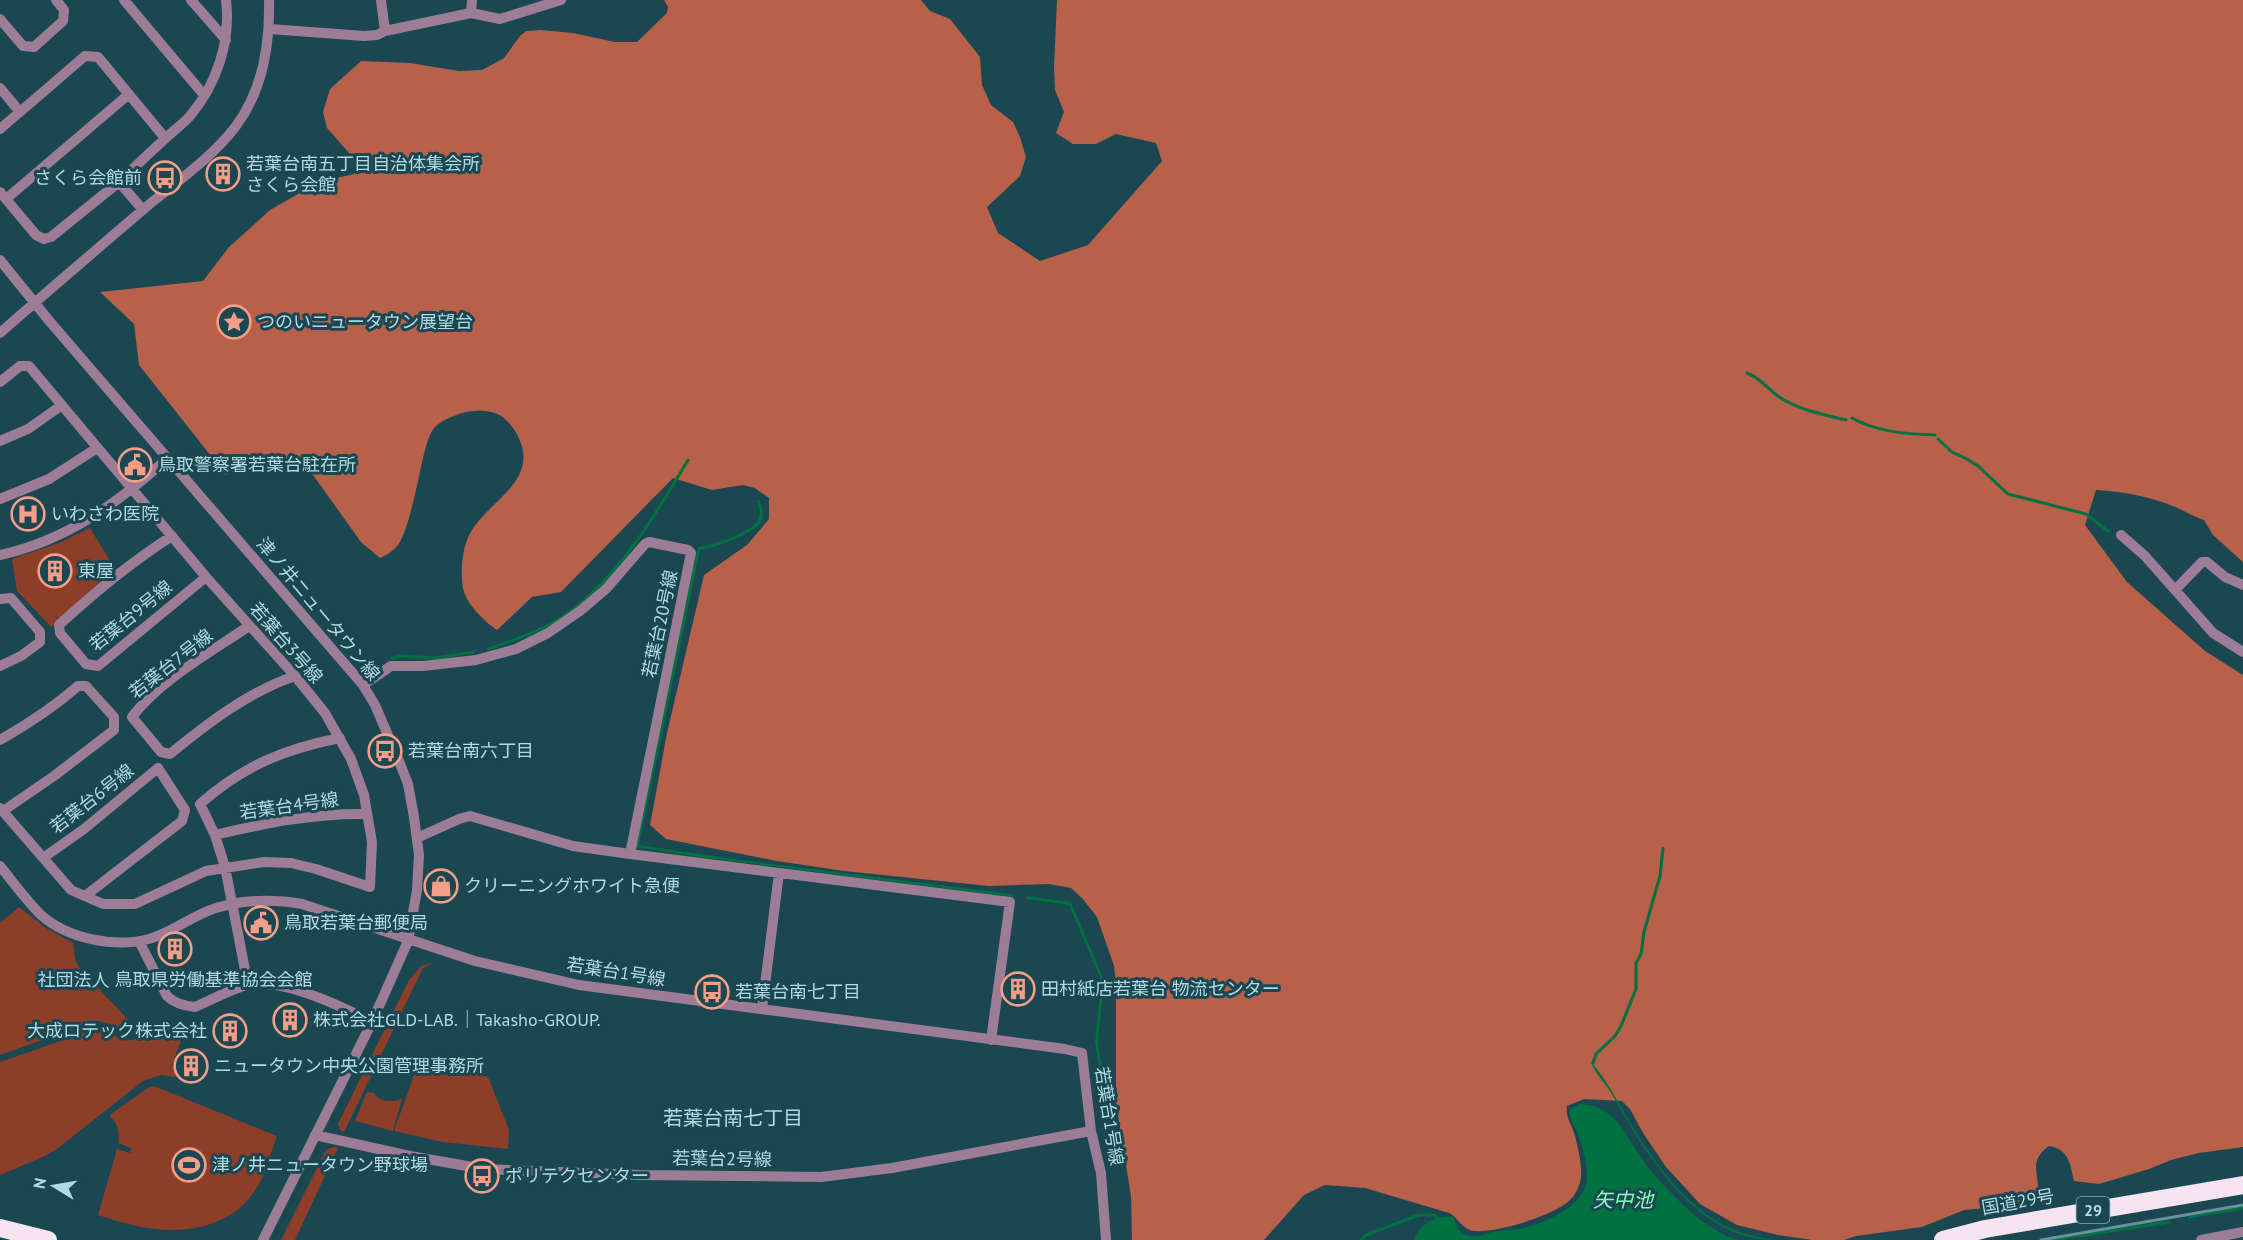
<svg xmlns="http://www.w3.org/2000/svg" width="2243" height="1240" font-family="'PT Sans','Noto Sans JP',sans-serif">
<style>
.green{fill:#8d3e29}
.forest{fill:#b7604a}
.water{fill:#007140}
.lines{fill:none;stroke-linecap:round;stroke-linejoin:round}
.stream{stroke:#007140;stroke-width:3}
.minor{stroke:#9d7d95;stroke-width:10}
.highway{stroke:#f6e5f1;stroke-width:18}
.rail{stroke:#68929d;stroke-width:3}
.labels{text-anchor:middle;stroke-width:6;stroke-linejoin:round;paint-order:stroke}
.shield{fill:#1a4752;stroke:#84adb8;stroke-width:1.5}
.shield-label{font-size:16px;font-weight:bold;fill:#b2d9e4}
.poi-label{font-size:18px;fill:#b2d9e4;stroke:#1a4752;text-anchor:start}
.street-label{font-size:18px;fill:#b2d9e4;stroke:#1a4752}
.neighbourhood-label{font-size:20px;fill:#b2d9e4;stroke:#1a4752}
.water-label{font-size:20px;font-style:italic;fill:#83fbb3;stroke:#1a4752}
</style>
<rect width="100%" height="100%" fill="#1a4752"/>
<path class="green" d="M90 528 115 569 59 619 55 615 58 621 51 627 17 591 12 559 59 543Z
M19 907 46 928 73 943 75 959 81 970 134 1026V1034C122 1036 111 1021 96 1021L0 1055V923Z
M431 963H433L423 968 344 1132 340 1130 338 1124 409 980 421 966Z
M170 1026 177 1030 181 1040 172 1066 178 1070 175 1077 160 1075 143 1081 57 1149 43 1157 0 1175V1062L98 1028C108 1029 114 1037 124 1040 135 1043 158 1029 170 1026Z
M428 1060 488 1077 509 1130 508 1149 443 1142 394 1131 414 1075Z
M154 1086 277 1136C271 1152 267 1169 259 1184 253 1195 244 1205 235 1212 191 1240 146 1231 98 1215L117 1149 130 1153 131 1148 118 1143C120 1133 118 1123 110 1117L111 1114 148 1088Z
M367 1092 374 1093C380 1103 392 1102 402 1099L393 1131 355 1121Z
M334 1147 338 1148 295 1240H281L326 1150Z"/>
<path class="forest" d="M664 0H921L930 11 950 19 980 57 982 85 991 105 1013 122 1020 137 1026 157 1020 176 987 207 998 233 1040 261 1088 245 1162 161 1156 143 1116 134 1096 144H1073L1056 133 1064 112 1055 90 1054 66 1057 0H2243V562L2213 535 2204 520C2191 516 2182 509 2170 505 2144 495 2123 492 2096 490L2085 525 2127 582 2205 651 2243 675V1147L2199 1153 2171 1160 2149 1169 2099 1184 2074 1181C2070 1164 2069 1149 2049 1146 2027 1162 2040 1173 2038 1195L2031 1201 1997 1204 1986 1208 1964 1210 1922 1227 1856 1236 1844 1240H1812L1778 1235 1737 1225 1700 1204 1666 1167 1643 1133 1630 1109 1622 1101 1584 1099 1567 1106C1565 1117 1572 1125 1575 1136 1578 1148 1582 1164 1581 1177 1580 1184 1577 1192 1572 1198 1558 1215 1496 1233 1474 1231 1462 1230 1458 1217 1449 1213L1365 1188 1325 1185 1304 1195 1264 1240H1132L1131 1196 1116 1103V983L1114 966 1097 917 1082 898 1071 888 1049 884 989 886 844 871 777 861 666 839 650 825 667 733 704 575 747 545 769 519V498L755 488 743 485 712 490 673 478 561 592 532 597 497 630C484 621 466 604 463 588 460 569 462 543 474 527 496 496 545 475 513 428 503 414 493 410 475 411 464 411 446 418 437 425 429 432 427 444 424 454 419 474 409 531 398 545 393 551 387 555 380 558L361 542 308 468 255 458 226 475 139 365 134 324 100 292 203 281 229 247 270 210 319 182 354 174 356 161 327 128 323 112 330 89 361 61 410 63 459 71 482 70 504 58 520 36 526 31 541 30 573 33 615 42H637L667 13 668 7Z"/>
<path class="water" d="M760 500C762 508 765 516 760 523 751 535 715 548 700 550L639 845 740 860 996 892 1014 895V897L691 856 636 847V842L698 547C712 545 751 533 758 520 761 514 759 507 757 501Z
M1027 896 1071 902 1104 980 1098 1043 1111 1123H1108L1095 1042 1101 980 1069 905 1027 899Z
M1591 1062C1607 1079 1618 1103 1631 1124 1654 1162 1687 1208 1728 1227 1742 1234 1758 1237 1773 1240 1698 1240 1645 1154 1613 1096 1607 1084 1595 1075 1591 1062Z
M1580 1104C1620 1105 1629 1145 1651 1171 1674 1197 1703 1229 1738 1240H1414C1419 1225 1436 1214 1453 1217 1457 1224 1457 1231 1466 1235 1476 1239 1483 1234 1493 1232 1502 1230 1511 1230 1520 1229 1542 1224 1576 1210 1585 1188 1590 1175 1584 1152 1580 1139 1577 1129 1568 1119 1570 1109Z"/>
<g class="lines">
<path class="stream" d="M1747 373C1763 379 1771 394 1786 401 1804 411 1826 415 1846 420
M1852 418C1877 432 1906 434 1935 435
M1938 439 1952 452 1967 459 1978 466 2008 494 2086 514 2108 531
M488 649C514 640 544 630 567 614 619 577 656 514 688 460
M392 658 401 656 435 658 473 652
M1593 1063 1596 1054 1615 1036 1621 1026 1636 989V963L1641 954 1644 932 1660 876 1663 848
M2189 1217 2243 1208
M1361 1240 1366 1235 1419 1215H1435L1438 1221
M2054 1240 2169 1222"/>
<path class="minor" d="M124 0 204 95
M191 0 226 40
M381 0 385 31 471 13 472 0
M471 13 500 19 561 0
M0 19 23 46 34 47 63 21 64 10 56 0
M270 29 364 36 377 35 385 31
M0 88 20 112
M0 129 85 56 98 57 165 138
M0 192 36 235 44 239 51 237 119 182
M6 199 129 94
M143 210 119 182C135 167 150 152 166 138 174 130 183 124 190 116 217 84 231 41 226 0
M0 260 51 323 363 685 375 705 399 761 408 784 414 817 419 855 417 890 408 941 372 1022 263 1240
M0 333C48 291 97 249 145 208 176 182 212 158 236 126 263 90 270 43 269 0
M0 382 20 366H29L206 577 295 676 325 713 351 759 364 795 372 842 370 887 316 869 291 863 264 862 206 871 135 904H103L71 890 0 808
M0 441 28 429 62 405
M0 499 49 479 97 448
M2121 535 2145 556 2213 633 2243 652
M172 536C131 562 95 592 59 625L60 633 86 664 98 666 206 577
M0 555C66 541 119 502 168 458
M2175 590 2202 562H2207L2225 577 2243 585
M0 599 11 598 40 632V642L21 656 0 666
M249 626C211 652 160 680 132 717L161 752 170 754C208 723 248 692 295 676
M363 685 391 666H423L476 660 516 649 548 633 580 611 606 589 645 544 649 542 688 550 691 553 630 854 573 846 470 816 459 819 417 838
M0 740C28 724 54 707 78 686H86L114 717V730L54 776 3 811
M215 835C266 823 315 813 367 814
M630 854 1010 902 991 1040
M43 858 84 829 158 768 185 810 182 821 85 896
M0 866C13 882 26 900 41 915 68 939 115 948 149 939 173 932 193 915 216 908 245 899 272 899 302 904L475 961 579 985 1065 1049 1082 1053 1091 1131 1101 1173 1106 1240
M139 941 167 996C174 1003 185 1006 195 1007 211 1000 235 987 251 984 286 980 341 1006 372 1022
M248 985 225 867 215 835 200 804C243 766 284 749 340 738
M762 1009 779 873
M315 1135 410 1156 484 1169 640 1175 821 1177 892 1168 1091 1131
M2201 1240 2243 1232"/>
<path class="highway" d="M0 1228 48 1240
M1943 1240 1985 1229 2243 1185"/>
<path class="rail" d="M2041 1240 2243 1205"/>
</g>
<defs>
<g id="building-ring" transform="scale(1.725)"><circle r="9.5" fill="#1a4752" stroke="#f49e88" stroke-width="1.5"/><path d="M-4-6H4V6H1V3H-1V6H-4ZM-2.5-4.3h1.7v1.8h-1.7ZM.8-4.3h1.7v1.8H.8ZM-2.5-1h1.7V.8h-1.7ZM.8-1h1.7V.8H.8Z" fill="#f49e88"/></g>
<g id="bus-ring" transform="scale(1.725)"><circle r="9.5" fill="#1a4752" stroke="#f49e88" stroke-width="1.5"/><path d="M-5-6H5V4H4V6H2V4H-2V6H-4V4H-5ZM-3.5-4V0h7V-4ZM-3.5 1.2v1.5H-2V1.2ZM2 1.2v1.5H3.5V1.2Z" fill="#f49e88"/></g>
<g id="sight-ring" transform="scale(1.725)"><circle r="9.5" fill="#1a4752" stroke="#f49e88" stroke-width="1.5"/><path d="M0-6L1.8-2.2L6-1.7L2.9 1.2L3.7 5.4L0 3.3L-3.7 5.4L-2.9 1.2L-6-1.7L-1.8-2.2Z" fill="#f49e88"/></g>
<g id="civic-ring" transform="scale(1.725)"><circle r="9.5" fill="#1a4752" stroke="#f49e88" stroke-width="1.5"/><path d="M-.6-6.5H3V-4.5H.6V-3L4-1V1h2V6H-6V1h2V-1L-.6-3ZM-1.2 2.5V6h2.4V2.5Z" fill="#f49e88"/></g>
<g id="hospital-ring" transform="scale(1.725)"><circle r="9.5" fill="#1a4752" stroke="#f49e88" stroke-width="1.5"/><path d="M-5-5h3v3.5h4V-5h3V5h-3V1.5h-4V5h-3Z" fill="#f49e88"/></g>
<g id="shop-ring" transform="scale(1.725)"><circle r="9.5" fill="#1a4752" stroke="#f49e88" stroke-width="1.5"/><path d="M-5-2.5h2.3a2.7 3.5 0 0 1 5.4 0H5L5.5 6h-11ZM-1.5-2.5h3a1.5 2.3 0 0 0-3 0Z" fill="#f49e88"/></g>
<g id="stadium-ring" transform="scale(1.725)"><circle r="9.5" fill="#1a4752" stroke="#f49e88" stroke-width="1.5"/><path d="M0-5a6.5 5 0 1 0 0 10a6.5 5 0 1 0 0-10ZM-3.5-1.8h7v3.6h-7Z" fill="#f49e88"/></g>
</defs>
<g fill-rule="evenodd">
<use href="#building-ring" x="223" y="174"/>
<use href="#bus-ring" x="165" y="178"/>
<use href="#sight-ring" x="234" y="322"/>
<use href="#civic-ring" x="135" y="465"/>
<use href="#hospital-ring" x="28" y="514"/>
<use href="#building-ring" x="55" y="571"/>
<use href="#bus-ring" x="385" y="751"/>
<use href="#shop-ring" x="441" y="886"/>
<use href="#civic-ring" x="261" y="923"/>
<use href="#building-ring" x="175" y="949"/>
<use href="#building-ring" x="1018" y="989"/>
<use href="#bus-ring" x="712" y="992"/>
<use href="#building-ring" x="290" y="1020"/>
<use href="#building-ring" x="230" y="1031"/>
<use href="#building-ring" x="191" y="1066"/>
<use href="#stadium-ring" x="189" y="1165"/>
<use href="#bus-ring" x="482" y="1176"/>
</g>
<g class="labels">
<rect class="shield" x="2076.5" y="1197" width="33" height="26" rx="4.5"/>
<g class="shield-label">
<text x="2093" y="1216">29</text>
</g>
<g class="poi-label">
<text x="246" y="170">若葉台南五丁目自治体集会所<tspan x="246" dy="21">さくら会館</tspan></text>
<text x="142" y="184" text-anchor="end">さくら会館前</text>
<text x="257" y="328">つのいニュータウン展望台</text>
<text x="158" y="471">鳥取警察署若葉台駐在所</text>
<text x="51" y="520">いわさわ医院</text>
<text x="78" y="577">東屋</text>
<text x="408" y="757">若葉台南六丁目</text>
<text x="464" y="892">クリーニングホワイト急便</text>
<text x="284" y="929">鳥取若葉台郵便局</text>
<text x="175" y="986" text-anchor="middle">社団法人 鳥取県労働基準協会会館</text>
<text x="1041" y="995">田村紙店若葉台 物流センター</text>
<text x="735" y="998">若葉台南七丁目</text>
<text x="313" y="1026">株式会社GLD-LAB.｜Takasho-GROUP.</text>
<text x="207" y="1037" text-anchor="end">大成ロテック株式会社</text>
<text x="214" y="1072">ニュータウン中央公園管理事務所</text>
<text x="212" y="1171">津ノ井ニュータウン野球場</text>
<text x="505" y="1182">ポリテクセンター</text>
</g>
<g class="street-label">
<text transform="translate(318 609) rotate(50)" y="6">津ノ井ニュータウン線</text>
<text transform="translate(131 616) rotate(-39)" y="6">若葉台9号線</text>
<text transform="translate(660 624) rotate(-78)" y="6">若葉台20号線</text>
<text transform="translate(286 643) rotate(49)" y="6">若葉台3号線</text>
<text transform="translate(171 664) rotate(-38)" y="6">若葉台7号線</text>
<text transform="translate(92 799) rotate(-38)" y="6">若葉台6号線</text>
<text transform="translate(289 806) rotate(-8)" y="6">若葉台4号線</text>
<text transform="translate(616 972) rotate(9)" y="6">若葉台1号線</text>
<text transform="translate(1109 1116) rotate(81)" y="6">若葉台1号線</text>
<text transform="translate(722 1159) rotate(1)" y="6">若葉台2号線</text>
<text transform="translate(2018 1202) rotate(-10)" y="6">国道29号</text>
</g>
<g class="neighbourhood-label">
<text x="733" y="1125">若葉台南七丁目</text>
</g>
<g class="water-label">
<text x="1623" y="1207">矢中池</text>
</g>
</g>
<g transform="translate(54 1186) rotate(281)" stroke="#1a4752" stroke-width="4.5" paint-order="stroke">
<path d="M0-4.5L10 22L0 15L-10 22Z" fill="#b2d9e4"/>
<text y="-9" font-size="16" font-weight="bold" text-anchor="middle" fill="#b2d9e4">N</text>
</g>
</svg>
